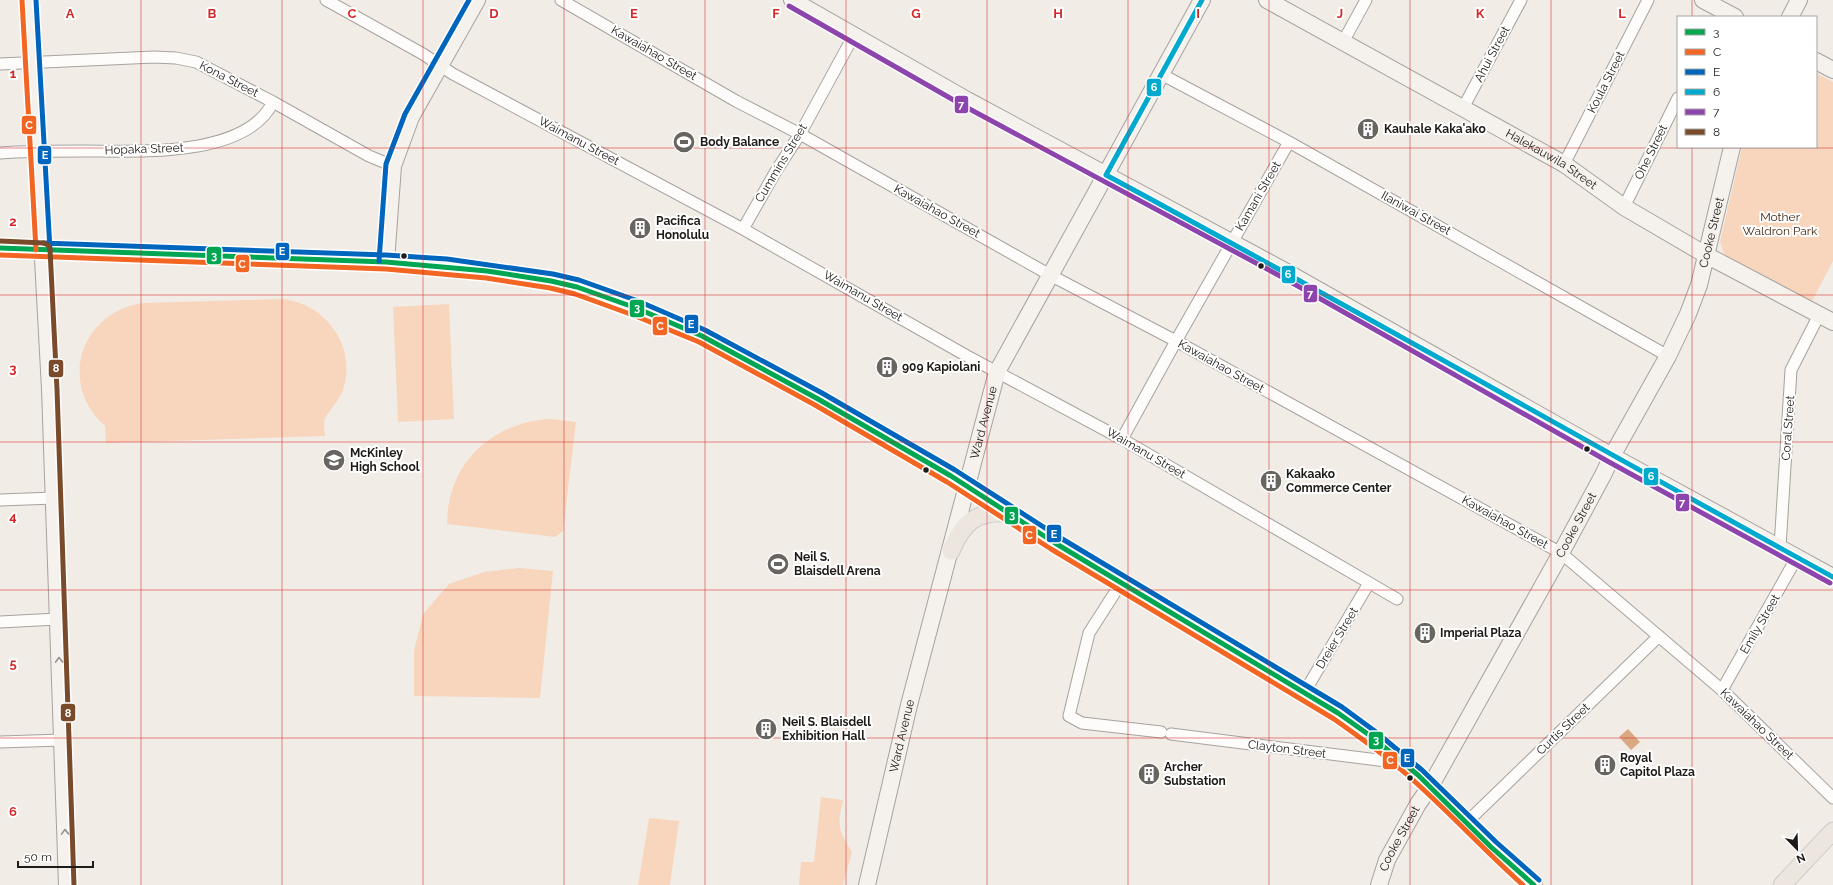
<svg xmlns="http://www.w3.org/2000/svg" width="1833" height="885" font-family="Raleway,sans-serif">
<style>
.green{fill:#f8d6bd}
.water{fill:#daa983}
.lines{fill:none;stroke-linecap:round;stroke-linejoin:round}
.street-casing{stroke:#a6a29e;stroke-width:13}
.secondary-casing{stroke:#a6a29e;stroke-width:18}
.primary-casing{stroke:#cdcac8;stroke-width:19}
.street{stroke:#fdfcfb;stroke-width:11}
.secondary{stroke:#f5f1ed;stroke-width:16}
.primary{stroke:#ede6df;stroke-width:17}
.bus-1-casing{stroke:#fff;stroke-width:8}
.bus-2-casing{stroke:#fff;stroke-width:8}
.bus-3-casing{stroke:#fff;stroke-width:8}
.bus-4-casing{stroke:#fff;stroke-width:8}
.bus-5-casing{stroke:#fff;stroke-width:8}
.bus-6-casing{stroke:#fff;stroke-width:8}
.bus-1{stroke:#00a651;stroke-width:5}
.bus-2{stroke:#f26522;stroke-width:5}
.bus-3{stroke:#0065bd;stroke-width:5}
.bus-4{stroke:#00a9ce;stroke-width:5}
.bus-5{stroke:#8e44ad;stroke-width:5}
.bus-6{stroke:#7a4b2a;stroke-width:5}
.oneway{stroke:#94908d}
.grid{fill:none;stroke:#d62828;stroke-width:1;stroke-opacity:0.55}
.bus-dot{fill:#1e1a17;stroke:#fff;stroke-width:1.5}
.labels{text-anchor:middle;stroke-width:4;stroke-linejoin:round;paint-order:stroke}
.street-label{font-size:12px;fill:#1e1a17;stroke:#fff}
.poi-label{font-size:12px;font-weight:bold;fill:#1e1a17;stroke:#fff;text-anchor:start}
.park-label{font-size:12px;fill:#442811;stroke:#fff}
.grid-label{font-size:13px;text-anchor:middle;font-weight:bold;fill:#d62828;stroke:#fff;stroke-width:4;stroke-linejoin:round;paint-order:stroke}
.line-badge{stroke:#fff;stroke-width:1.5}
.badge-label{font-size:11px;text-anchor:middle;font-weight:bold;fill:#fff}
</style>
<rect width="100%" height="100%" fill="#f2ece7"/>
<path class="green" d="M1816 73 1833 82V261L1812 301 1737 264 1724 254 1720 242 1742 147H1816Z
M284 299C327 305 357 347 343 390 339 401 331 408 325 418 323 422 325 432 325 436L106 443 105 426C57 383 81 312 143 303Z
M449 304 454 419 398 422 393 307Z
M551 419 576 422 563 531 555 537 447 524C448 517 447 510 449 503 458 453 501 421 551 419Z
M519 568 553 571 540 698 414 696V651L423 614 449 584 484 572Z
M821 797 843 800C837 827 838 829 852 852L843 885H799L801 862H814Z
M649 818 679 821 670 885H638Z"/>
<path class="water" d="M1628 729 1640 742 1631 750 1619 737Z"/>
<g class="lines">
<g class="street-casing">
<path id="street" d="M326 0 423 54 453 74 743 229 967 356 1122 439 1397 599
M561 0 736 101 800 134 1050 275 1176 341 1561 553 1722 690 1833 798
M1343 42 1366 0
M0 64 154 57 176 58 196 62 273 102 369 156 393 166
M1161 74 1289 142 1668 356
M1463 108 1521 0
M0 153C28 151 57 151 85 151 137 151 246 158 273 102
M1564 164 1648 0
M1624 207 1678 98
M743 229 776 171 800 134 854 35
M1122 439 1176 341 1289 142
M0 500 54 498
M1780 547 1791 370 1819 315
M1121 583 1089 633 1069 716 1082 723 1161 732
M0 622 58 619
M1722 690 1797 557
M1304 693 1369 583
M1171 734 1402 763
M0 742 62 740
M1466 823 1659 636"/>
</g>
<g class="secondary-casing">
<g id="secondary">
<path d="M29 0 50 389 67 885"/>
<path d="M792 0 967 100 1283 270 1612 456 1833 577"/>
<path id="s1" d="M1267 0 1564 164 1624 207 1706 255 1833 322"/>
<path d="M1703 0 1735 17"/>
<path d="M1790 17 1799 0"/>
<path d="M1816 61 1833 70"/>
<path d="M386 262 393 166 411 117 477 0"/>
<path id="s2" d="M867 885 909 705 997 372 1202 0"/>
<path id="s3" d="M1379 885 1387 860 1418 804 1430 787 1561 553 1603 475 1612 456 1668 356 1688 314 1699 285 1732 147"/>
</g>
</g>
<g class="primary-casing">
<path id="primary" d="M0 248 386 262 487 271 551 281 577 287 636 308 702 336 818 399 951 476 1055 543 1338 713 1372 737 1418 775 1491 847 1534 885
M951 551C963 522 976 511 1008 513
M1782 885 1833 831"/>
</g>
<use href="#street" class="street"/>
<use href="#secondary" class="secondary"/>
<use href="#primary" class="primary"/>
<g class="bus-1-casing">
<path id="bus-1" d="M0 248 386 262 487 271 551 281 577 287 636 308 702 336 818 399 951 476 1055 543 1338 713 1372 737 1418 775 1491 847 1534 885"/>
</g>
<g class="bus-2-casing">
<path id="bus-2" d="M22 0 36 250
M0 255 386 269 486 278 550 288 575 294 633 315 699 342 815 405 947 482 1051 549 1334 719C1361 738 1389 758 1413 780 1451 814 1485 851 1523 885"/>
</g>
<g class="bus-3-casing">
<path id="bus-3" d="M36 0 50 250
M43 243 386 255 447 259 553 274 579 280 638 301 705 330 822 393 955 470 1059 537 1342 707 1376 732 1422 770 1496 842 1539 880
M379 261 386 164 405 114 469 0"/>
</g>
<g class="bus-4-casing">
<path id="bus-4" d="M1106 175C1350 306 1590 444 1833 577
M1106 175 1202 0"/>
</g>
<g class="bus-5-casing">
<path id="bus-5" d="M789 6 964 106 1280 276 1609 462 1830 583"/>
</g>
<g class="bus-6-casing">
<path id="bus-6" d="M0 241 44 243 48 245 50 249 57 389 74 885"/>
</g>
<use href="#bus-1" class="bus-1"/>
<use href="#bus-2" class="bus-2"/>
<use href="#bus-3" class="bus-3"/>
<use href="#bus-4" class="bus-4"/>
<use href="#bus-5" class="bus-5"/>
<use href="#bus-6" class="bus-6"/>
</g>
<defs><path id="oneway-chevron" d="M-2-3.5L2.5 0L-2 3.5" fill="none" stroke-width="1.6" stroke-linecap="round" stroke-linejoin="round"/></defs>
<g class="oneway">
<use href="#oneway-chevron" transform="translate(59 660) rotate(-92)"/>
<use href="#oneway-chevron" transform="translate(65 832) rotate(-92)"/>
</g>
<path class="grid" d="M141 0V885M282 0V885M423 0V885M564 0V885M705 0V885M846 0V885M987 0V885M1128 0V885M1269 0V885M1410 0V885M1551 0V885M1692 0V17M1692 147V885M0 148H1833M0 295H1833M0 442H1833M0 590H1833M0 738H1833"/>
<defs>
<g id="building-disc" transform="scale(1.15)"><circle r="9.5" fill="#686460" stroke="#fff"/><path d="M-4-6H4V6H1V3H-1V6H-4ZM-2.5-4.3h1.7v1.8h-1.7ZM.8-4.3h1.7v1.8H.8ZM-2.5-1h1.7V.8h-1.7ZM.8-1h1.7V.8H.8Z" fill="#fff"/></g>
<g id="stadium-disc" transform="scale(1.15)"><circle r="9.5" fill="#686460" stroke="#fff"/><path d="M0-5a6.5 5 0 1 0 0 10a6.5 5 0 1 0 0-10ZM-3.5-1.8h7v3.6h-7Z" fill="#fff"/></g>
<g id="school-disc" transform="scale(1.15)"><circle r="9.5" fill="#686460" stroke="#fff"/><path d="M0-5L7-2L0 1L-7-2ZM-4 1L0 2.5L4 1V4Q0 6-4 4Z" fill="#fff"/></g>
</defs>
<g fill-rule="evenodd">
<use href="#building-disc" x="1368" y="129"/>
<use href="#stadium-disc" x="684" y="142"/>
<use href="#building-disc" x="640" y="228"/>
<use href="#building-disc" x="887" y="367"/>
<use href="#school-disc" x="334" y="460"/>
<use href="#building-disc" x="1271" y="481"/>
<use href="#stadium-disc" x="778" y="564"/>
<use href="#building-disc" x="1425" y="633"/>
<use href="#building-disc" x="766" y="729"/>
<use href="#building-disc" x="1605" y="765"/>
<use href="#building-disc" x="1149" y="774"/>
</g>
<g class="bus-dot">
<circle cx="404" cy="256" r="3.5"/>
<circle cx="1261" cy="266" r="3.5"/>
<circle cx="1587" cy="449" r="3.5"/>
<circle cx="926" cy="470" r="3.5"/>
<circle cx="1410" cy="778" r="3.5"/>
</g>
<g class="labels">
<g class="street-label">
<text transform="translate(654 53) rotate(30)" y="4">Kawaiahao Street</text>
<text transform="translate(1492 54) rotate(-62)" y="4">Ahui Street</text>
<text transform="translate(229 79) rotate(27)" y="4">Kona Street</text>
<text transform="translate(1606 82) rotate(-63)" y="4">Koula Street</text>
<text transform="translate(579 141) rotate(28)" y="4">Waimanu Street</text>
<text transform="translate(144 149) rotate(-2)" y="4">Hopaka Street</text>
<text transform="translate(1651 152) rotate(-64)" y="4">Ohe Street</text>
<text dy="4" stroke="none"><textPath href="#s1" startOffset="326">Halekauwila Street</textPath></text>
<text transform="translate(781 163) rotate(-59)" y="4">Cummins Street</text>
<text transform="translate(1258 196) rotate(-60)" y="4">Kamani Street</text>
<text transform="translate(937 211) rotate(29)" y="4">Kawaiahao Street</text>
<text transform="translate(1416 213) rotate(29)" y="4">Ilaniwai Street</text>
<text dy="4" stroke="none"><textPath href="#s3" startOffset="735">Cooke Street</textPath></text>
<text transform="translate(863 296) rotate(30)" y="4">Waimanu Street</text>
<text transform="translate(1221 366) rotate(29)" y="4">Kawaiahao Street</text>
<text dy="4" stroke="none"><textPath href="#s2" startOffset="477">Ward Avenue</textPath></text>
<text transform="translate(1788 428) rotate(-86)" y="4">Coral Street</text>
<text transform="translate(1146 453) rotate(30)" y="4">Waimanu Street</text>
<text transform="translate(1505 522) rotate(29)" y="4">Kawaiahao Street</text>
<text dy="4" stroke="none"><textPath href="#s3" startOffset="411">Cooke Street</textPath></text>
<text transform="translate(1760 624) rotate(-60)" y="4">Emily Street</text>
<text transform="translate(1337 638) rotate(-59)" y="4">Dreier Street</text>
<text transform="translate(1757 724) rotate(44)" y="4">Kawaiahao Street</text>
<text transform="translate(1563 729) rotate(-44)" y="4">Curtis Street</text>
<text dy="4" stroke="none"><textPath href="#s2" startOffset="153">Ward Avenue</textPath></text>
<text transform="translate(1287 749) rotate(7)" y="4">Clayton Street</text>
<text dy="4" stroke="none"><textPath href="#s3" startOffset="51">Cooke Street</textPath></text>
</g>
<g class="poi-label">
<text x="1384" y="133">Kauhale Kaka'ako</text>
<text x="700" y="146">Body Balance</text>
<text x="656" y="225">Pacifica<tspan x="656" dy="14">Honolulu</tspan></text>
<text x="902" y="371">909 Kapiolani</text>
<text x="350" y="457">McKinley<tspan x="350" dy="14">High School</tspan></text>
<text x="1286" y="478">Kakaako<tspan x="1286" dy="14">Commerce Center</tspan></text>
<text x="794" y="561">Neil S.<tspan x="794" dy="14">Blaisdell Arena</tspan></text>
<text x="1440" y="637">Imperial Plaza</text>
<text x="782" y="726">Neil S. Blaisdell<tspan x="782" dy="14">Exhibition Hall</tspan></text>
<text x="1620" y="762">Royal<tspan x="1620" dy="14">Capitol Plaza</tspan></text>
<text x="1164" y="771">Archer<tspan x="1164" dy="14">Substation</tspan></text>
</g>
<g class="park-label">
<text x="1780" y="221">Mother<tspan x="1780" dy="14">Waldron Park</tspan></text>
</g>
</g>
<g class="grid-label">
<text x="70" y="18">A</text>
<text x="212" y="18">B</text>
<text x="352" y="18">C</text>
<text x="494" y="18">D</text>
<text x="634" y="18">E</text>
<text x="776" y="18">F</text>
<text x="916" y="18">G</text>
<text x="1058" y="18">H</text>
<text x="1198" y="18">I</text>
<text x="1340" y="18">J</text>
<text x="1480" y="18">K</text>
<text x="1622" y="18">L</text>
<text x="13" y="78">1</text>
<text x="13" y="226">2</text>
<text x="13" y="373">3</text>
<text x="13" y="521">4</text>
<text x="13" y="668">5</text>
<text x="13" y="816">6</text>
</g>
<g class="line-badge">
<rect x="1146" y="78" width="16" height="19" rx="4" fill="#00a9ce"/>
<rect x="954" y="95" width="15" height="19" rx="4" fill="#8e44ad"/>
<rect x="21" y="115" width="16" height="20" rx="4" fill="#f26522"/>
<rect x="37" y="145" width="15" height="20" rx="4" fill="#0065bd"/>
<rect x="275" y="242" width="15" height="19" rx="4" fill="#0065bd"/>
<rect x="206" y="246" width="16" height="19" rx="4" fill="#00a651"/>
<rect x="235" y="254" width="15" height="19" rx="4" fill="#f26522"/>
<rect x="1281" y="265" width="15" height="19" rx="4" fill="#00a9ce"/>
<rect x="1303" y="284" width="15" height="19" rx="4" fill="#8e44ad"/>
<rect x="629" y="299" width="16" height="19" rx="4" fill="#00a651"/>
<rect x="684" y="314" width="15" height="20" rx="4" fill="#0065bd"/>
<rect x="652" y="316" width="16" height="20" rx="4" fill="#f26522"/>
<rect x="48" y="359" width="16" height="19" rx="4" fill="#7a4b2a"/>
<rect x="1643" y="467" width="16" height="19" rx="4" fill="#00a9ce"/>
<rect x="1675" y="493" width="15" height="19" rx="4" fill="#8e44ad"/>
<rect x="1004" y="506" width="15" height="19" rx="4" fill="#00a651"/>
<rect x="1046" y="524" width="16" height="19" rx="4" fill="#0065bd"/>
<rect x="1022" y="525" width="15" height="20" rx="4" fill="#f26522"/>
<rect x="60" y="703" width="16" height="19" rx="4" fill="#7a4b2a"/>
<rect x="1368" y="731" width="16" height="19" rx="4" fill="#00a651"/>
<rect x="1400" y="748" width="15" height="20" rx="4" fill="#0065bd"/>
<rect x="1382" y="751" width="16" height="19" rx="4" fill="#f26522"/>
</g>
<g class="badge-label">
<text x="1154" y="91">6</text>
<text x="961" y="108">7</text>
<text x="29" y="129">C</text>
<text x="45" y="159">E</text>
<text x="282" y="255">E</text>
<text x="214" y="260">3</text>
<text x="242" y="268">C</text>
<text x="1288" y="278">6</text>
<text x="1310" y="297">7</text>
<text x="637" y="312">3</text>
<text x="691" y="328">E</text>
<text x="660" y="330">C</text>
<text x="56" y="372">8</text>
<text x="1651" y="480">6</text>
<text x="1682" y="506">7</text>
<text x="1012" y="519">3</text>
<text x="1054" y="538">E</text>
<text x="1029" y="539">C</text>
<text x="68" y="717">8</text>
<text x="1376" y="744">3</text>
<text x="1407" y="762">E</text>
<text x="1390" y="764">C</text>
</g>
<rect x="1677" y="16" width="140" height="132" fill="#ffffff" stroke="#a5a3a2"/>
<rect x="1685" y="29" width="20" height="6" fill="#00a651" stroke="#a5a3a2"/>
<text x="1713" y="36" font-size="12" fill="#1e1a17">3</text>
<rect x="1685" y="49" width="20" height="6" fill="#f26522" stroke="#a5a3a2"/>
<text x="1713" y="56" font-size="12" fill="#1e1a17">C</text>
<rect x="1685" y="69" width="20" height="6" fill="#0065bd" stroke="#a5a3a2"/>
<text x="1713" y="76" font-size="12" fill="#1e1a17">E</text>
<rect x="1685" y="89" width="20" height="6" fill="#00a9ce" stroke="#a5a3a2"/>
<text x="1713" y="96" font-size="12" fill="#1e1a17">6</text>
<rect x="1685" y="109" width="20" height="6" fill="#8e44ad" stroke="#a5a3a2"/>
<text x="1713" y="116" font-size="12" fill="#1e1a17">7</text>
<rect x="1685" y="129" width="20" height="6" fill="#7a4b2a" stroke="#a5a3a2"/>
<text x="1713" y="136" font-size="12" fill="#1e1a17">8</text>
<g transform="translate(1797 849) rotate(157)" stroke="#ffffff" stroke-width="3" paint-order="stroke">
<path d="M0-3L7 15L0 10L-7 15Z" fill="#1e1a17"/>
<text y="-6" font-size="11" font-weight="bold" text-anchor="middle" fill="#1e1a17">N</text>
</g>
<path d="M18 861v6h75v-6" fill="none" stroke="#1e1a17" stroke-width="2"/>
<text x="24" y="861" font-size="12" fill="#1e1a17" stroke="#ffffff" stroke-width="3" paint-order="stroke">50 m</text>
</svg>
